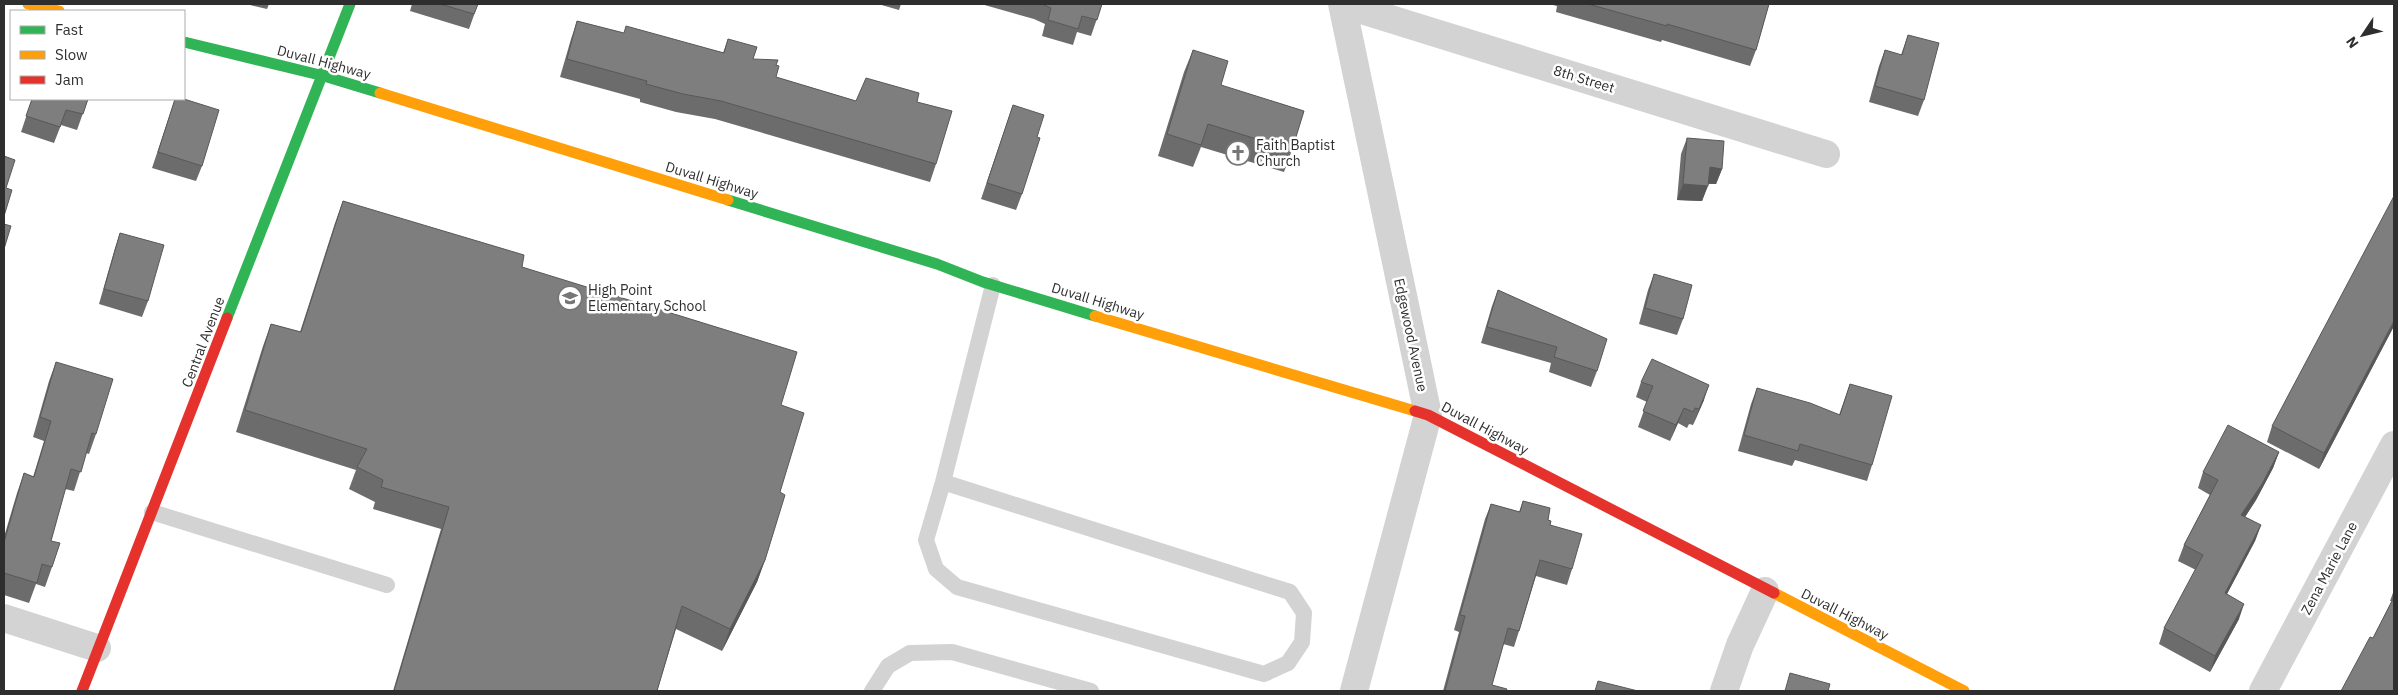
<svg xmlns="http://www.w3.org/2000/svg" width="2398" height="695" font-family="'IBM Plex Sans',sans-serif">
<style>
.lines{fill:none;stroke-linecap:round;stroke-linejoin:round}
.lane{stroke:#d3d3d3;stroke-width:16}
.street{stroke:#d3d3d3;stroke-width:28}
.fast{stroke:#30b455;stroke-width:11}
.slow{stroke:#ff9f0a;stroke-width:11}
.jam{stroke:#e5322d;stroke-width:11}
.wall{fill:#6c6c6c}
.shaded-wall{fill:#585858}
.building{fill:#7e7e7e;stroke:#585858}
.labels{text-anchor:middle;stroke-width:5;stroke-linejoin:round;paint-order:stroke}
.street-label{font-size:14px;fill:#2e2e2e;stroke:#fff}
.poi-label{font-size:14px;fill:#2e2e2e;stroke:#fff;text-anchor:start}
</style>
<rect width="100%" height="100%" fill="#fff"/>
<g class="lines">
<path class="lane" d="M943 482 1290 592 1304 613 1302 642 1288 663 1264 674 957 587 936 569 926 540 943 482 993 285
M152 512 387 585
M872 691 888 666 910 653 952 652 1091 691"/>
<path class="street" d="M1342 4 1428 415 1354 691
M1342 4 1826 154
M4 618 97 648
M1724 691 1740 645 1765 591
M2263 691 2394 445"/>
<path class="fast" d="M184 42 324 76 380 93
M728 200 937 264 983 282 1095 316
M227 318 350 4"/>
<path class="slow" d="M28 4 59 11
M380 93 728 200
M1095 316 1415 411
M1774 593 1964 691"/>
<path class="jam" d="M1415 411 1428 415 1774 593
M82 691 227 318"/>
</g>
<path class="wall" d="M246 4H269L267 9Z
M412 4H478L469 29 410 11Z
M878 4H901L899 10Z
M981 4H1102L1091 36 1077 32 1073 45 1042 36 1045 24 1034 19Z
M1553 4H1769L1756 50 1750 66 1662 40 1661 42 1556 12 1557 6 1553 5Z
M577 21 623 33 723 53 728 39 753 59 776 65V77L856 101 917 102 936 164 930 182 715 119 676 112 640 102V99L560 77 571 39Z
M1908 35 1924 100 1918 116 1869 102 1879 66 1885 50 1901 55Z
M1193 50 1221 85 1292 150 1284 172 1201 147 1193 167 1158 156 1184 72Z
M32 99H88L77 130 61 125 54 143 21 132Z
M175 99 202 166 196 181 152 168Z
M1013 105 1037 137 1022 194 1016 210 981 199Z
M1687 138 1722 169 1716 184H1708L1702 201 1677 200 1681 154Z
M343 201 522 267 781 405 780 492 765 560 757 582 722 651 676 629 657 691H393L441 529 373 509 375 502 349 489 356 470 236 432 263 346 271 324 300 332 335 223Z
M120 233 148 301 142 317 99 304 115 248Z
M1654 274 1683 319 1677 335 1639 324 1648 290Z
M1498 290 1597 371 1591 387 1549 372 1551 363 1481 343 1492 306Z
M2394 326 2319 469 2267 442 2272 426Z
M56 362 96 434 89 454 86 453 74 491 65 489 51 541 52 567 45 587 36 584 29 603 4 595V537L17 493 24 473 33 477 44 441 33 437 49 381Z
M1641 382 1704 400 1693 425 1689 424 1687 428 1678 423 1670 441 1638 427 1647 402 1636 397Z
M1850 384 1872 465 1867 481 1795 460 1792 466 1738 451 1751 404 1757 388 1839 415Z
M2279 452 2273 468 2256 500 2245 517 2261 525 2255 541 2227 594 2239 619 2210 672 2159 644 2164 628 2196 570 2178 561 2184 545 2210 495 2198 488 2203 472Z
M1523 501 1548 520 1572 569 1567 585 1536 576 1519 631 1514 647 1503 644 1492 685 1506 691H1443L1459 632 1454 630 1485 519 1491 504 1519 512Z
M2394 590V691L2373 638 2392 601H2390Z"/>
<path class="shaded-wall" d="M1710 167 1722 169 1716 184 1704 183Z
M1683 184 1708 186 1702 201 1677 200Z
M2394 321V326L2319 469 2324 453Z
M1709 385 1704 400 1693 425 1699 409Z
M1684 408 1678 423 1670 441 1676 425Z
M2279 452 2273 468 2256 500 2236 531 2241 515Z
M2261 525 2255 541 2219 609 2225 593Z
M765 560 757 582 722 651 730 629Z
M2244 604 2239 619 2210 672 2215 656Z"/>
<path class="building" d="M440 4H478L474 14Z
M1042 4H1102L1097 20 1082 16 1078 29 1048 20 1051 8Z
M1588 4H1769L1756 50 1667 24V26Z
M577 21 624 33 626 26 724 53 728 39 757 47 753 59 778 60 776 65 779 66 776 77 856 101 866 78 919 93 917 102 952 111 936 164 721 101 683 94 646 84 647 81 567 59Z
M1908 35 1939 43 1924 100 1875 86 1885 50 1902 55Z
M1193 50 1228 61 1221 85 1304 111 1292 150 1208 124 1201 145 1167 134Z
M32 99H88L83 114 66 110 60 127 26 116Z
M175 99H184L219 110 202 166 158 152Z
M1013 105 1044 115 1037 137 1040 138 1022 194 987 183Z
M1687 138 1724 141 1722 169 1710 167 1708 186 1683 184Z
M4 156 15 160 6 188 12 190 4 216Z
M2394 196V321L2324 453 2272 426Z
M343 201 524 255 522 267 797 352 781 405 804 413 780 492 785 495 765 560 730 629 682 606 657 691H394L449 507 381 487 383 480 357 467 367 449 245 410 271 324 301 332Z
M4 224 11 226 4 249Z
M120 233 164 245 148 301 104 289Z
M1654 274 1692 285 1683 319 1645 308Z
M1498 290 1607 339 1597 371 1554 357 1557 347 1487 327Z
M1652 359 1709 385 1699 409 1695 408 1693 412 1684 408 1676 425 1643 411 1653 386 1641 382Z
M56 362 113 379 96 434 92 433 81 472 71 469 51 541 60 543 52 567 42 564 37 583 4 573V542L24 473 34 477 51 421 40 417Z
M1850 384 1892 396 1872 465 1800 444 1798 451 1744 435 1757 388 1810 403 1840 415Z
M2228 425 2279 452 2262 484 2241 515 2261 525 2225 593 2244 604 2215 656 2164 628 2203 555 2184 545 2218 480 2203 472Z
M1523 501 1550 508 1548 520 1551 521 1550 525 1582 534 1572 569 1540 560 1519 631 1508 628 1492 685 1507 689 1506 691H1445L1465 616 1460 615 1491 504 1520 512Z
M2394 597V691H2341L2370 637 2373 638Z
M1790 673 1830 684 1828 691H1785Z
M1598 681 1638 691H1595Z"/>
<defs>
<g id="church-ring" transform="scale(1.25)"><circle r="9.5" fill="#fff" stroke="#777" stroke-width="1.5"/><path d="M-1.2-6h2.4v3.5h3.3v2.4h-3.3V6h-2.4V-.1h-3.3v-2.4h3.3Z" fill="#777"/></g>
<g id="school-ring" transform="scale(1.25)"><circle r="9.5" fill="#fff" stroke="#777" stroke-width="1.5"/><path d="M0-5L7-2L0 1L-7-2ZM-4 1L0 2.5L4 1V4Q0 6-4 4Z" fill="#777"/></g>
</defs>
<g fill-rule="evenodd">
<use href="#church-ring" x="1238" y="153"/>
<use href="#school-ring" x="570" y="298"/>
</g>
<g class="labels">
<g class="street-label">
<text transform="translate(324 62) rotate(15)" y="5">Duvall Highway</text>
<text transform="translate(1584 79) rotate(17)" y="5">8th Street</text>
<text transform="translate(712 180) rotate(17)" y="5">Duvall Highway</text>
<text transform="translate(1098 301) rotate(17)" y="5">Duvall Highway</text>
<text transform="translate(1411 335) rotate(78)" y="5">Edgewood Avenue</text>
<text transform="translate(203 342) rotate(-69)" y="5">Central Avenue</text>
<text transform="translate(1485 428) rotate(28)" y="5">Duvall Highway</text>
<text transform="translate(2329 568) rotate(-62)" y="5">Zena Marie Lane</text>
<text transform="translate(1845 614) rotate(27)" y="5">Duvall Highway</text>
</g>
<g class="poi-label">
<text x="1256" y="150">Faith Baptist<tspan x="1256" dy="16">Church</tspan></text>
<text x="588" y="295">High Point<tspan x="588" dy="16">Elementary School</tspan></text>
</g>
</g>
<rect width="2398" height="695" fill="none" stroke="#2e2e2e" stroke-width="10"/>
<rect x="10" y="10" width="175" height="90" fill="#ffffff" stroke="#ababab"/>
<rect x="20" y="26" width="25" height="8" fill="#30b455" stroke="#ababab"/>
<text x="55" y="35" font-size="15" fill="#2e2e2e">Fast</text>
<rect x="20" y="51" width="25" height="8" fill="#ff9f0a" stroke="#ababab"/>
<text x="55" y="60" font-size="15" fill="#2e2e2e">Slow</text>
<rect x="20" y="76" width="25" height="8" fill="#e5322d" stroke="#ababab"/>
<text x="55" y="85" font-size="15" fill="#2e2e2e">Jam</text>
<g transform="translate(2363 35) rotate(235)" stroke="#ffffff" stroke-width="4" paint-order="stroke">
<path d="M0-4L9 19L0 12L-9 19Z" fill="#2e2e2e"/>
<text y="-8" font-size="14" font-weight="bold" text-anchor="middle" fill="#2e2e2e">N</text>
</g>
</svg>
